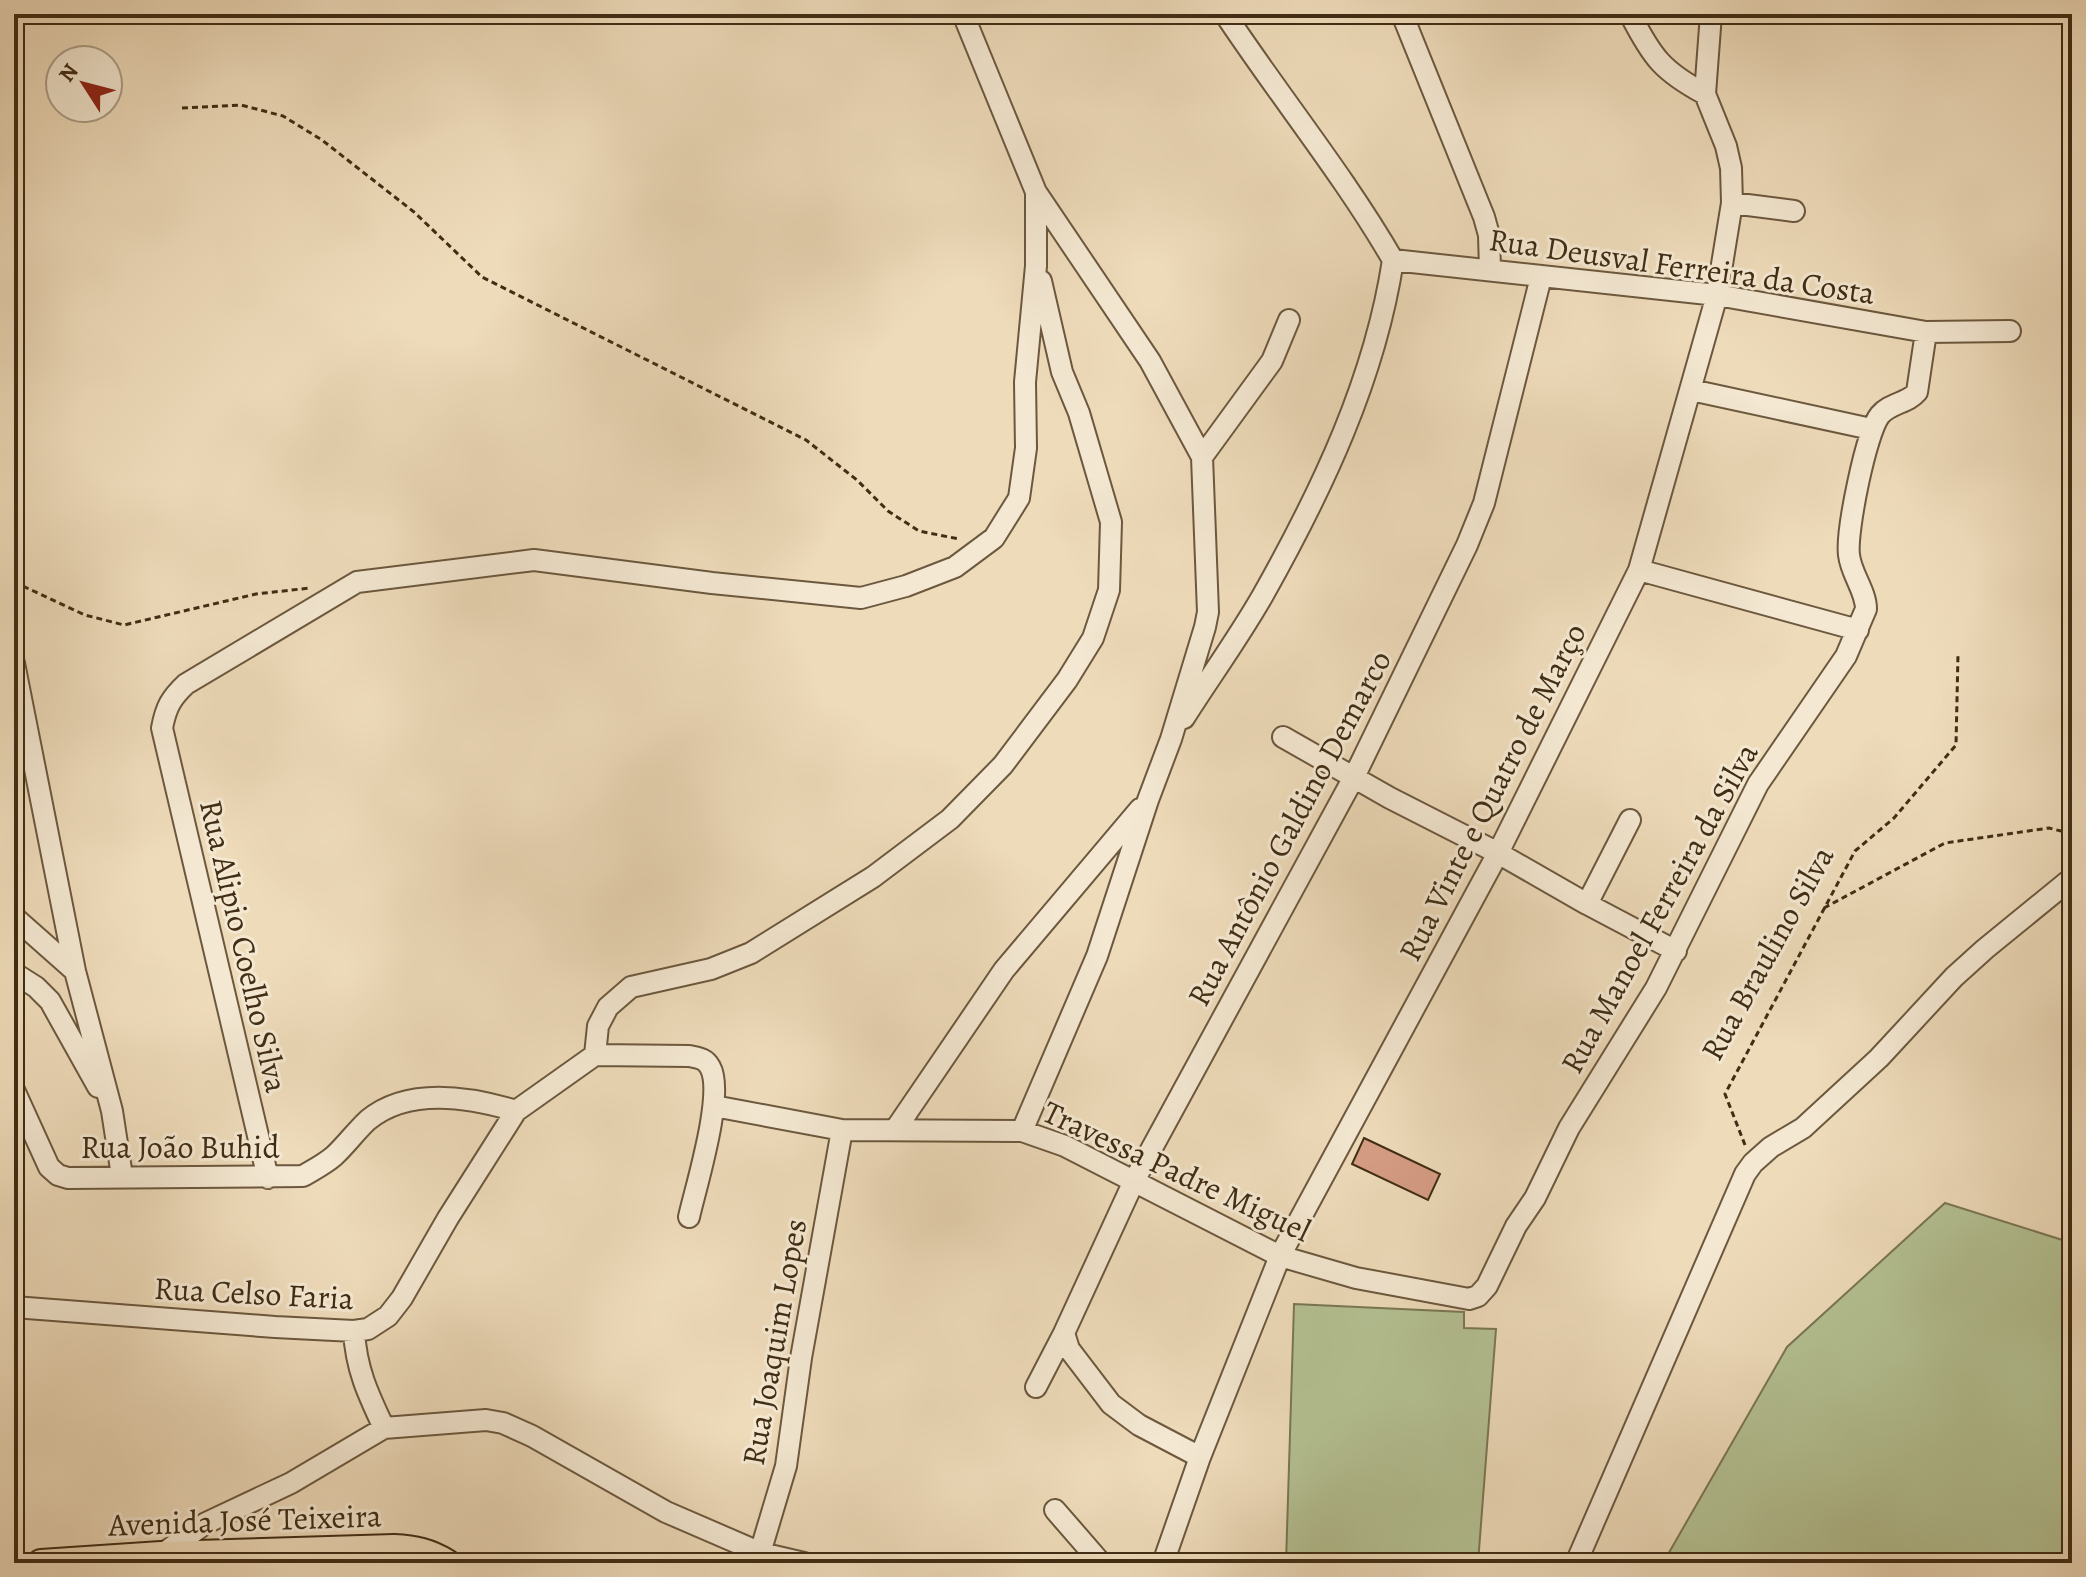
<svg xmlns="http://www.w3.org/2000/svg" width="2086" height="1577" font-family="Alegreya,serif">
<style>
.green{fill:#b4c193;stroke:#7a7754;stroke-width:2}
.building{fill:#d69d85;stroke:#402d14;stroke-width:2}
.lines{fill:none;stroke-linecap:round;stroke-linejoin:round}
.minor-casing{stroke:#6c583e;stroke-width:24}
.major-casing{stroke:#402d14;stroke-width:30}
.path{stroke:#402d14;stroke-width:3;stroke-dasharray:6 4;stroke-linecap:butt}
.minor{stroke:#f4e8d2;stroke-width:20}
.major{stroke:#eedbba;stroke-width:26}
.labels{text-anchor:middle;stroke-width:6;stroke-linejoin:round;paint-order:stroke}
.street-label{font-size:32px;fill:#402d14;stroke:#f4e8d2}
</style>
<rect width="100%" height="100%" fill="#eedbba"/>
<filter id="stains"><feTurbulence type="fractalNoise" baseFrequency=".0025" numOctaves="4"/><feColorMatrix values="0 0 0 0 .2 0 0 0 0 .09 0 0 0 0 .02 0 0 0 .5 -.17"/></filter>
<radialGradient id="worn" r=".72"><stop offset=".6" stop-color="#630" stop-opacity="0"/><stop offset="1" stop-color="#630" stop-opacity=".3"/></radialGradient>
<path class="green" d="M1945 1203 2072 1243V1563H1663L1787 1347Z
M1294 1304 1464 1312V1328L1496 1329 1478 1563H1286Z"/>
<path class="building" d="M1364 1138 1440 1174 1428 1200 1352 1164Z"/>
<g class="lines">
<g class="minor-casing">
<path id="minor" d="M963 14 1036 192 1150 361 1202 457 1208 612 1205 627 1171 739 1148 800 1097 956 1022 1131
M1225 14C1280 97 1343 174 1393 260
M1402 14 1484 217 1489 235 1490 269
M1630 14C1652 57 1662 71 1705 94
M1732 203 1794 211
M1393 260 1717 295 1926 332 2010 331
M1691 390 1871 429
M1202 457 1272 361 1289 320
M1639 570 1858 630
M14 663 75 971 112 1111 122 1176
M1184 718C1210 677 1239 637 1263 595 1322 490 1375 379 1393 260
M1283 737 1390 798 1498 853 1587 904 1676 951
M1587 904 1630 820
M14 917 75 971
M14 973 36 987 50 1001 98 1087
M595 1055 598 1026 608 1007 631 987 711 969 751 953 873 877 950 819 1003 765 1067 680 1093 638 1109 590 1111 522 1079 413 1062 372 1041 281
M595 1055 689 1056C698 1058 705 1058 710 1067 725 1093 696 1186 689 1217
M14 1090 49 1167 58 1175 68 1178 303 1176C313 1170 325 1164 334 1156 346 1145 356 1131 368 1120 408 1087 470 1097 516 1111
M714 1106 842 1130 1022 1131 1065 1146 1280 1256 1356 1278 1469 1299 1478 1296 1487 1286 1516 1226 1535 1198 1569 1128 1656 988 1758 784 1846 656 1866 609C1866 591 1851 574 1849 555 1846 532 1866 432 1880 415 1890 403 1908 403 1917 392L1926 332
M895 1130 1004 970 1140 809
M268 1178 162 728C166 707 171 698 186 684L357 582 534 560 712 583 861 598 906 586 955 567 994 538 1019 498 1026 448 1025 382 1036 266V192
M14 1307 275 1327 354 1331 368 1329 388 1316 402 1298 448 1218 516 1111 595 1055
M354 1331C356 1369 368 1394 384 1428
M1064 1333 1069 1349 1111 1404 1139 1425 1200 1457
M1036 1387 1064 1333 1134 1181 1354 777 1467 545 1484 503 1541 277
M1055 1510 1101 1563
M161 1555 206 1523 291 1483 384 1428 486 1420 503 1423 532 1436 666 1512 761 1553 804 1563
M757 1563 786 1466 801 1358 842 1130
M1163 1563 1200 1457 1280 1256 1498 853 1639 570 1717 295 1732 203 1731 168 1726 146 1705 94 1711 14
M1576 1563 1745 1174 1753 1163 1771 1147 1803 1128 1879 1058 1954 977 1985 949 2072 878"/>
</g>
<g class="major-casing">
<path id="major" d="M41 1563 161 1555 394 1548C415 1549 429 1552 447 1563"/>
</g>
<path class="path" d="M182 108 241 105 283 116 322 140 414 212 482 277 806 440 857 480 888 511 919 531 959 539
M14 582 85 615 124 625 256 594 310 588
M1824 908 1945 843 2049 828 2069 833 2072 844
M1745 1145 1725 1094 1855 851 1894 818 1956 745 1958 654"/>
<use href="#minor" class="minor"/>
<use href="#major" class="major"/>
</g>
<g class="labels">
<g class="street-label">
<text transform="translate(1682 266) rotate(8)" y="11">Rua Deusval Ferreira da Costa</text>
<text transform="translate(1492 792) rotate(-63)" y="11">Rua Vinte e Quatro de Março</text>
<text transform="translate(1289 828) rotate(-62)" y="11">Rua Antônio Galdino Demarco</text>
<text transform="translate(1659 908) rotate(-61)" y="11">Rua Manoel Ferreira da Silva</text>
<text transform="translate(244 946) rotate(77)" y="11">Rua Alipio Coelho Silva</text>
<text transform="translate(1767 953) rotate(-61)" y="11">Rua Braulino Silva</text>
<text x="180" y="1158">Rua João Buhid</text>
<text transform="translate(1177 1171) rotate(25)" y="11">Travessa Padre Miguel</text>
<text transform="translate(254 1293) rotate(3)" y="11">Rua Celso Faria</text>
<text transform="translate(774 1342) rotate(-80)" y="11">Rua Joaquim Lopes</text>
<text transform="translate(245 1520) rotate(-2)" y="11">Avenida José Teixeira</text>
</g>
</g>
<rect width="2086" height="1577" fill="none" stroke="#eedbba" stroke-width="48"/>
<rect x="16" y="16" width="2054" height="1545" fill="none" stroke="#402d14" stroke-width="4"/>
<rect x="24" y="24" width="2038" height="1529" fill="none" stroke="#402d14" stroke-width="2"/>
<g transform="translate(84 84) rotate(306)"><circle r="38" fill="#f4e8d2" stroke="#ac9d86" stroke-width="2"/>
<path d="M0-6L14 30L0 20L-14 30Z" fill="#8f2418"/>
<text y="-12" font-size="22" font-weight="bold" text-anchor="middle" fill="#402d14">N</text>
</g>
<rect width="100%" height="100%" filter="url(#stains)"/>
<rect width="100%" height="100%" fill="url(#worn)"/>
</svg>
